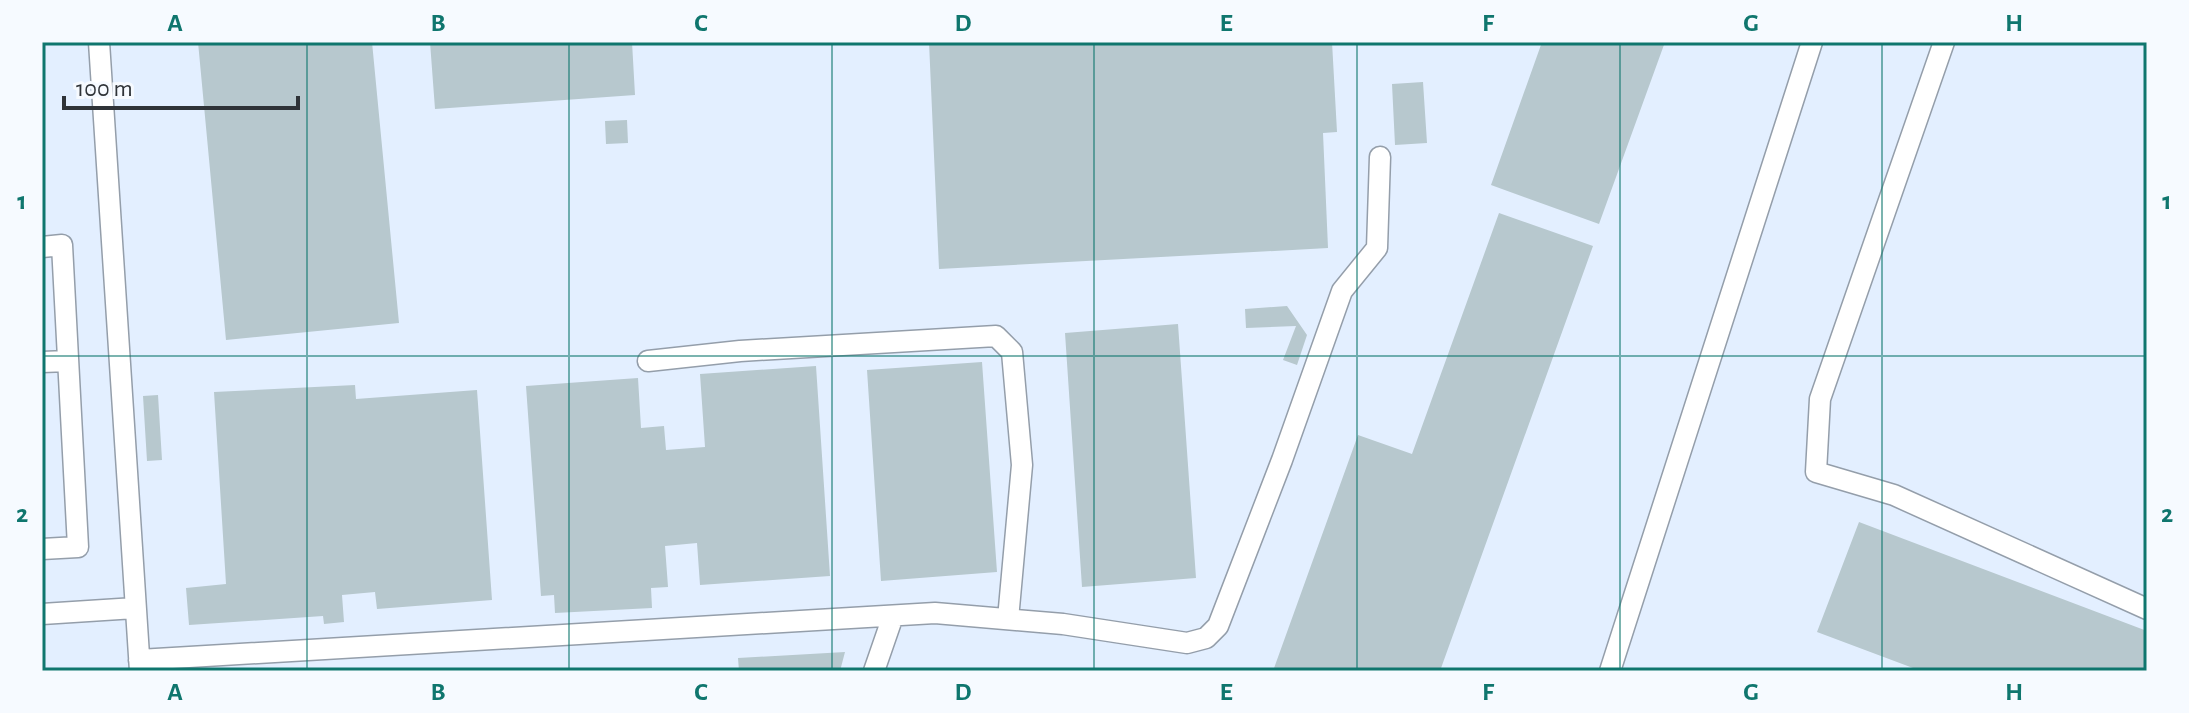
<svg xmlns="http://www.w3.org/2000/svg" width="2189" height="713" font-family="'Alegreya Sans',sans-serif">
<style>
.built{fill:#e3efff}
.building{fill:#b7c8ce}
.lines{fill:none;stroke-linecap:round;stroke-linejoin:round}
.minor-casing{stroke:#949eaa;stroke-width:23}
.minor{stroke:#fff;stroke-width:20}
.grid{fill:none;stroke:#0f766e;stroke-width:2;stroke-opacity:0.55}
.neatline{fill:none;stroke:#0f766e;stroke-width:3}
.grid-label{font-size:26px;text-anchor:middle;font-weight:bold;fill:#0f766e}
</style>
<rect width="100%" height="100%" fill="#f6faff"/>
<path class="built" d="M42 42H2147V671H42Z"/>
<path class="building" d="M198 42H372L399 323 226 340Z
M430 42H632L635 95 435 109Z
M929 42H1332L1337 132 1323 133 1328 248 939 269Z
M1542 42H1665L1599 224 1491 185Z
M1423 82 1427 143 1395 145 1392 84Z
M627 120 628 143 606 144 605 121Z
M1499 213 1593 246 1440 671H1273L1358 435 1412 454Z
M1287 306 1307 335 1297 365 1283 360 1296 326 1246 328 1245 309Z
M1178 324 1196 578 1082 587 1065 333Z
M982 362 997 572 881 581 867 370Z
M816 366 830 576 700 585 697 543 665 546 668 587 651 588 652 608 555 613 554 595 541 596 526 386 638 378 641 428 664 426 666 450 705 447 700 374Z
M355 385 356 399 477 390 492 600 377 609 375 592 342 595 344 622 324 624 323 616 189 625 186 588 226 584 214 392Z
M158 395 162 460 147 461 143 396Z
M1859 522 2147 631V671H1921L1817 632Z
M845 652 840 671H739L738 658Z"/>
<g class="lines">
<g class="minor-casing">
<path id="minor" d="M99 42 140 671
M1944 42 1820 399 1816 472 1894 495 2147 609
M42 247 62 245 78 547 42 549
M648 361 740 351 996 336 1012 352 1022 465 1008 619
M42 362 68 361
M42 614 135 608
M139 660 935 613 1063 624 1187 643 1206 638 1218 626 1282 460 1342 291 1377 248 1380 157
M874 671 893 616
M1610 671 1812 42"/>
</g>
<use href="#minor" class="minor"/>
</g>
<path class="grid" d="M307 42V671M569 42V671M832 42V671M1094 42V671M1357 42V671M1620 42V671M1882 42V671M42 356H2147"/>
<rect width="2189" height="713" fill="none" stroke="#f6faff" stroke-width="88"/>
<path d="M64 96v12h234v-12" fill="none" stroke="#2f3338" stroke-width="4"/>
<text x="76" y="96" font-size="24" fill="#2f3338" stroke="#f6faff" stroke-width="6" paint-order="stroke">100 m</text>
<rect x="44" y="44" width="2101" height="625" class="neatline"/>
<g class="grid-label">
<text x="175" y="31">A</text>
<text x="438" y="31">B</text>
<text x="701" y="31">C</text>
<text x="963" y="31">D</text>
<text x="1226" y="31">E</text>
<text x="1488" y="31">F</text>
<text x="1751" y="31">G</text>
<text x="2014" y="31">H</text>
<text x="22" y="209">1</text>
<text x="2167" y="209">1</text>
<text x="22" y="522">2</text>
<text x="2167" y="522">2</text>
<text x="175" y="700">A</text>
<text x="438" y="700">B</text>
<text x="701" y="700">C</text>
<text x="963" y="700">D</text>
<text x="1226" y="700">E</text>
<text x="1488" y="700">F</text>
<text x="1751" y="700">G</text>
<text x="2014" y="700">H</text>
</g>
</svg>
